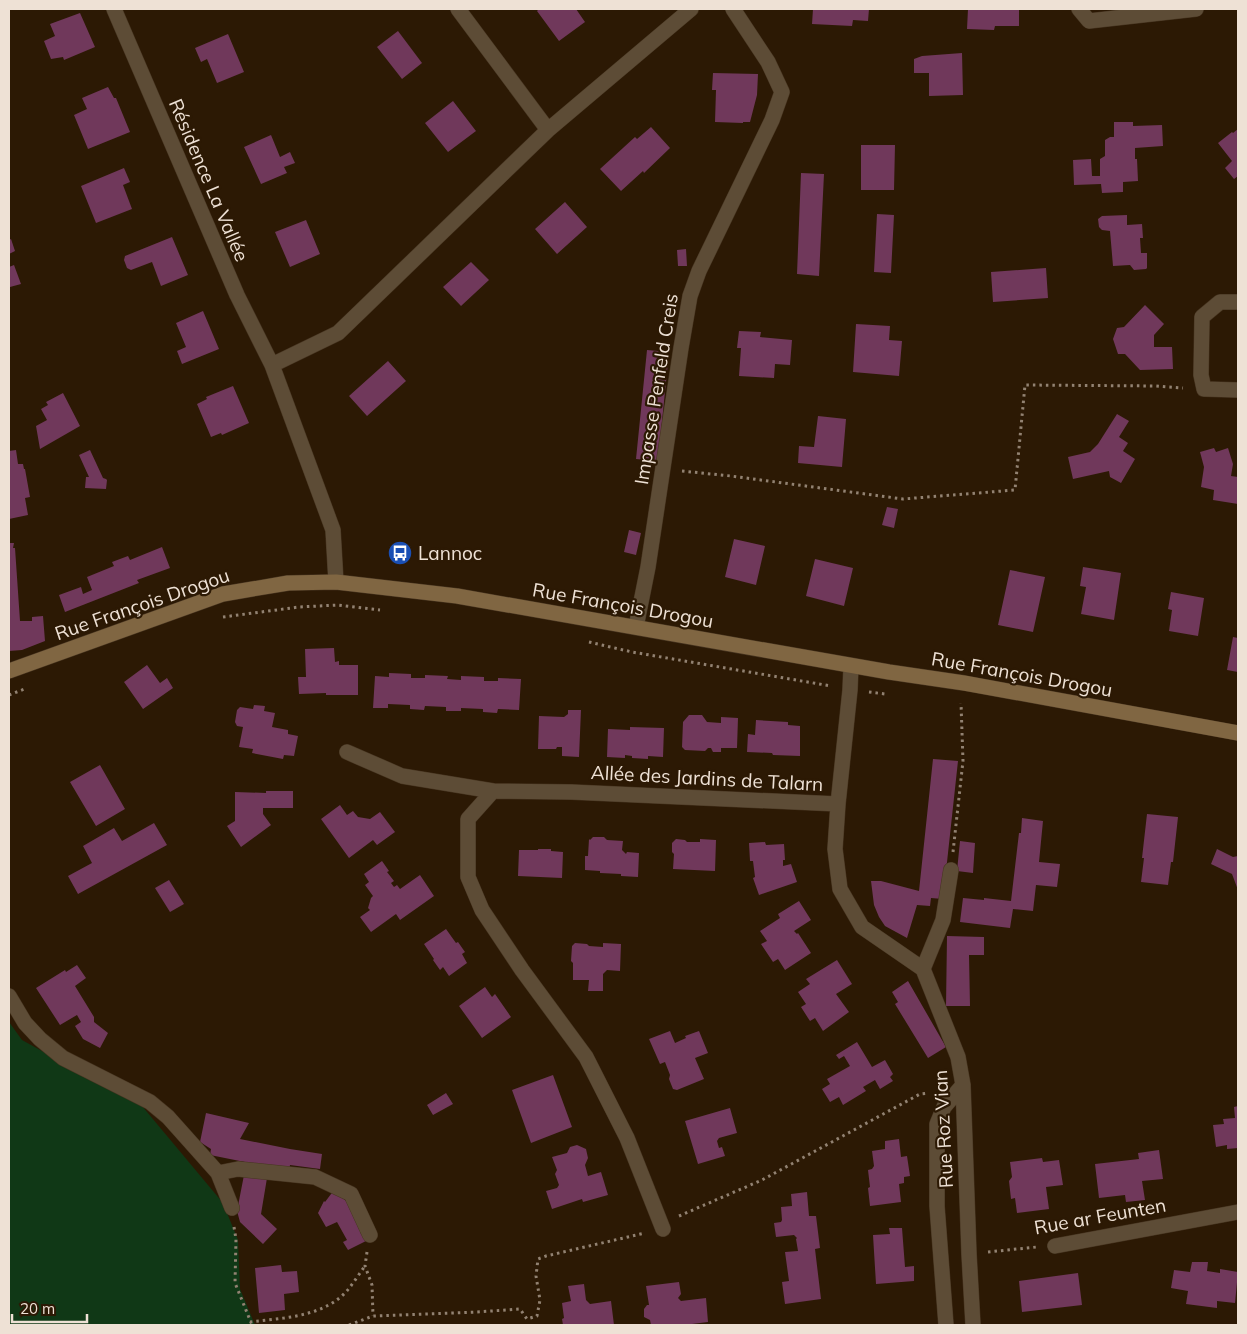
<svg xmlns="http://www.w3.org/2000/svg" width="1247" height="1334" font-family="Mulish,sans-serif">
<style>
.green{fill:#103816}
.building{fill:#70385b}
.lines{fill:none;stroke-linecap:round;stroke-linejoin:round}
.street-casing{stroke:#473521;stroke-width:16}
.secondary-casing{stroke:#473521;stroke-width:16}
.path{stroke:#928272;stroke-width:3;stroke-dasharray:2.5 4;stroke-linecap:butt}
.street{stroke:#5d4c36;stroke-width:15}
.secondary{stroke:#806642;stroke-width:15}
.labels{text-anchor:middle;stroke-width:4.5;stroke-linejoin:round;paint-order:stroke}
.street-label{font-size:19px;fill:#eee1d5;stroke:#2c1904}
.poi-label{font-size:19px;fill:#eee1d5;stroke:#2c1904;text-anchor:start}
</style>
<rect width="100%" height="100%" fill="#2c1904"/>
<path class="green" d="M9 1022 22 1040 142 1106 223 1203 238 1240 240 1289 255 1325H9Z"/>
<path class="building" d="M539 9H576L585 22 559 41 537 11Z
M813 9H869L868 21 853 20 852 26 812 24Z
M968 9H1019V26H995L994 30 967 29Z
M80 13 95 47 64 60 63 57 51 59 44 41 55 36 50 24Z
M398 31 422 63 402 79 377 47Z
M228 34 244 72 217 83 207 59 201 62 195 48Z
M962 53 963 95 929 96V73H914V59L922 56Z
M713 73 758 74 757 95 750 122H743V123L715 122 716 90H712Z
M108 87 114 98H116L130 132 88 149 74 115 87 109 82 98Z
M453 101 476 131 448 152 425 123Z
M1114 122H1133V126L1162 125 1163 146 1135 148V159H1137L1138 181 1123 182V192L1102 193 1101 184 1074 185 1073 160 1091 159 1092 176H1100V159L1105 156V140L1110 137H1114Z
M651 127 670 148 644 173 643 171 621 191 600 169 635 137 637 139Z
M1238 129V176L1234 179 1225 168 1232 161 1218 143 1232 132 1233 133Z
M271 135 280 157 290 152 295 163 284 167 287 173 261 184 244 147Z
M861 145H895L894 190H861Z
M124 168 130 182 123 185 132 209 96 223 81 186Z
M801 173 824 174 819 276 797 274Z
M565 202 587 227 557 254 535 229Z
M877 214 894 215 891 273 874 272Z
M1127 215V225L1142 224 1143 238H1140L1141 253H1147V268L1146 269 1134 270 1130 265 1113 266 1110 231 1102 230 1099 227 1098 219 1102 216Z
M306 220 320 254 290 267 275 232Z
M172 237 188 275 161 286 152 262 131 270 127 268 124 260 125 256Z
M11 239 15 251 9 254V240Z
M686 249 687 266H678L677 250Z
M471 262 489 280 461 306 443 287Z
M14 265 21 284 10 287 9 283V267Z
M1046 268 1048 298 993 302 991 272Z
M1145 305 1164 324 1154 335V347H1172L1173 369 1140 370 1125 354H1118L1113 339 1117 328 1124 327Z
M203 311 219 349 182 364 177 351 186 347 176 323Z
M856 324 890 326 889 340 902 341 899 376 853 372Z
M739 331 761 332 760 337 792 340 790 365 775 364 774 378 739 376 741 348H737Z
M647 350 669 352 658 461 636 459Z
M388 361 406 381 367 416 349 396Z
M233 386 249 423 222 435 221 433 211 437 197 404 207 399 206 397Z
M63 393 80 426 40 449 36 426 47 420 41 409 48 405 46 402Z
M1117 414 1129 421 1119 437 1128 443 1123 451 1135 459 1121 483 1110 477 1109 471 1073 479 1068 457 1090 452 1098 444Z
M818 416 846 419 842 467 798 463 799 446 814 447Z
M1214 448 1216 452 1228 448 1233 464 1231 476 1238 477V504L1213 500 1214 490 1201 487 1204 467 1200 452Z
M16 450 18 464H23L24 469H25L30 497 25 498 28 515 9 519V451Z
M90 450 103 478 106 479 107 480 106 489 85 488 86 477H89L79 455Z
M887 507 898 509 894 528 882 525Z
M629 530 641 533 636 555 624 552Z
M734 539 765 546 756 585 725 577Z
M9 543H14L13 548H15L20 621H32V617L43 616 45 641 22 650 9 651Z
M162 547 170 568 137 580 139 583 65 612 59 595 81 587 83 594 92 590 87 577 114 566 112 562 128 556 130 560Z
M815 559 853 568 844 606 806 596Z
M1083 567 1121 573 1114 620 1081 614 1086 587 1080 586Z
M1010 570 1045 577 1033 632 998 625Z
M1171 592 1204 598 1198 636 1169 631 1172 610 1168 609Z
M1233 637 1238 638V672L1227 670Z
M334 648 335 662 339 661V665H358V695H326V693L299 694 298 677H306L305 649Z
M147 665 160 683 167 678 173 688 143 709 124 682Z
M389 673 411 674V678H425V675L448 676 447 679 461 680V676L484 677V681H498V678L521 679 519 710 498 709 497 713 483 712V709L461 708V711H446V707L425 706 424 710 410 709V705L388 704V708H373L375 676 389 677Z
M254 705 265 706 264 711 275 713 272 727 288 730V734L298 736 294 756 284 755 283 759 252 753 253 749 239 747 243 727 237 726 235 722 237 710 240 707 253 709Z
M568 710H581L579 757 562 756V747H557L556 749H538L539 716 564 717 568 714Z
M689 715H702L707 722 721 723V717L738 718 737 748H721V752H713L711 748H708L705 751 685 750 682 747 683 722Z
M756 720 788 722V725L800 726V756L773 755 772 753 747 752 748 734 755 735Z
M630 727 664 728 663 757 648 756V759L632 758V756L625 755V758L607 757 608 729 630 730Z
M933 759 958 761 943 899 931 898 930 906 917 905 907 938 885 926 879 917 874 905 871 881H881L919 891Z
M100 765 125 809 96 826 70 782Z
M266 791H293V808H263V814L271 825 241 847 227 826 235 821V792L266 793Z
M340 805 347 815 353 811 358 817 370 819 380 812 395 832 377 845 373 840 349 858 321 819Z
M1147 814 1178 817 1173 862H1171L1168 885 1141 882 1144 858H1142Z
M1022 818 1043 821 1039 862 1060 864 1057 887 1036 885 1033 911 1013 909 1010 928 960 922 963 898 984 900V898L1011 901 1019 833H1021Z
M154 823 167 845 78 894 68 876 92 863 83 846 114 828 122 841Z
M593 837H604L607 840 623 841 622 850 626 854 627 852 639 853 638 877 621 876V874L600 873V871L585 870V856H588L589 839 590 840Z
M676 839 685 840 687 842H700V839L716 840 715 871 673 869 674 854 672 852V843Z
M960 841 975 843 973 873 957 871Z
M765 842 766 845 784 844 785 860H783V866L791 864 797 882 759 895 753 878 755 877 753 861H750L749 843Z
M538 849H551V851L563 852 562 878 518 876 519 850H538Z
M1217 849 1233 857 1238 856V890L1232 874 1211 864Z
M382 861 389 871 387 872 394 881 391 883 394 887 397 885 400 889 420 875 434 896 400 920 396 914 371 932 360 917 370 910 368 908 371 898 373 896 365 885 369 882 364 874Z
M169 880 184 904 170 912 155 888Z
M799 901 811 920 794 931 797 934 798 933 811 953 785 970 778 959 773 962 761 944 767 941 760 931 780 918 778 914Z
M446 929 456 943 458 942 465 952 462 954 467 963 449 976 443 967 440 970 433 960 434 959 424 944Z
M947 936 984 937V955H969L970 1006H946Z
M575 943 587 944 589 946 603 947V943L621 944 620 971 607 970 603 974V991H588L589 980H573V963L571 961 572 946Z
M837 960 852 984 836 994 849 1012 823 1031 815 1018 810 1021 808 1018 801 1007 806 1004 798 992 810 984 806 979Z
M77 965 86 978 75 986 94 1017V1022L108 1033 100 1048 83 1039 75 1026 81 1022 77 1015 60 1025 36 988 65 970 66 972Z
M908 981 946 1047 928 1058 895 1004 898 1002 892 992Z
M485 987 492 997 495 994 511 1017 482 1038 459 1006Z
M670 1031 675 1043 686 1038 685 1036 699 1031 708 1053 695 1058 704 1079 677 1090 673 1089 669 1079 670 1075 665 1062 660 1064 649 1039Z
M857 1042 872 1067 885 1060 893 1074 890 1077 893 1081 880 1089 875 1080 863 1087 866 1091 843 1105 839 1097 830 1102 822 1089 830 1084 827 1079 850 1066 844 1056 839 1059 836 1055Z
M553 1075 572 1127 531 1143 512 1090Z
M446 1093 453 1104 433 1115 427 1105Z
M1238 1106V1148L1227 1149V1145L1216 1147 1213 1125 1224 1124 1223 1119 1235 1118 1234 1107Z
M730 1108 737 1133 719 1138 717 1141 719 1148 722 1147 725 1156 698 1164 685 1121Z
M206 1113 249 1123 240 1139 290 1149 322 1154 320 1169 290 1165 289 1171 210 1155 211 1149 200 1142Z
M899 1139 901 1157 907 1156 910 1176 904 1177V1183L899 1184 901 1202 870 1206 868 1188 870 1187 868 1170 872 1169 874 1166 872 1151 885 1149V1141Z
M577 1145 586 1149 588 1158 585 1165 588 1176 601 1172 608 1195 583 1202 582 1199 552 1209 546 1191 557 1188 559 1185 555 1174 557 1170 552 1157 567 1153 570 1147Z
M1159 1150 1163 1179 1142 1181 1145 1200 1126 1202 1125 1195 1099 1198 1095 1164 1139 1159 1138 1153Z
M1042 1158 1043 1162 1059 1160 1063 1185 1046 1187 1049 1209 1017 1213 1015 1198 1011 1199 1009 1181 1012 1177 1010 1162Z
M244 1175 267 1178 261 1214 277 1229 263 1244 240 1222 237 1211Z
M334 1190 347 1202 363 1231 360 1232 366 1241 348 1250 343 1242 347 1240 337 1222 326 1227 318 1213 324 1201 325 1202Z
M807 1192 809 1216H816L820 1248 815 1249 821 1299 785 1304 782 1282 789 1281 785 1252 798 1251 796 1239 797 1238 794 1235 776 1237 774 1223 781 1222 782 1220 781 1207 792 1206 791 1194Z
M889 1228H902L905 1267 914 1266V1281L876 1284 873 1235 890 1234Z
M1192 1262H1208L1207 1271 1220 1273V1269L1238 1272 1235 1303 1217 1301V1308L1186 1304 1188 1291 1171 1288 1174 1270 1190 1272Z
M281 1265 282 1272 297 1271 299 1292 284 1294 285 1310 259 1313 255 1268Z
M1078 1273 1082 1305 1022 1312 1019 1281Z
M679 1282 681 1294 678 1298 681 1301 706 1298 708 1322 684 1325H651L650 1320 644 1317V1309L647 1305H649L646 1286Z
M584 1284 586 1300 590 1304 611 1301 614 1325H563L562 1319 564 1318 562 1303 571 1301 568 1286Z"/>
<g class="lines">
<g class="street-casing">
<path id="street" d="M114 9 237 295 272 365
M458 9 548 130
M1079 9 1089 21 1196 9
M1238 302H1220L1202 317 1201 375 1204 389 1238 390
M336 582 333 530 272 365 338 333 548 130 691 9
M636 627 648 567 681 348 690 296 699 271 772 120 782 92 768 62 733 9
M851 666 850 690 838 804 835 849 840 889 862 927 923 969
M347 752 402 776 493 791
M951 870 943 920 923 969 958 1057 963 1085 969 1254 973 1325
M9 996 25 1023 40 1039 63 1058 150 1102 168 1117 218 1173 232 1208
M218 1173 238 1169 315 1177 351 1194 370 1235
M663 1229 627 1138 586 1057 522 970 482 910 468 877V819L493 791 571 792 838 804
M1055 1246 1238 1212
M946 1325 937 1206V1124L944 1107 963 1085"/>
</g>
<g class="secondary-casing">
<path id="secondary" d="M9 671 223 594 288 583 336 582 457 596 889 672 964 683 1238 733"/>
</g>
<path class="path" d="M682 471 731 476 903 499 1015 490 1025 385 1156 386 1183 388
M223 617 299 607 338 605 380 610
M589 642 632 652 831 686
M869 692 885 694
M9 695 27 688
M953 852 963 761 961 703
M679 1216 762 1180 920 1094 929 1093
M234 1227 236 1239 235 1283 252 1325
M367 1252 365 1266 372 1285 373 1316
M988 1252 1037 1247
M250 1322C283 1318 322 1317 346 1292 353 1284 359 1274 365 1266
M349 1325 373 1316 477 1312 520 1309 527 1319 537 1316 540 1300 536 1276 538 1259 546 1256 645 1233"/>
<use href="#street" class="street"/>
<use href="#secondary" class="secondary"/>
</g>
<defs>
<g id="bus-disc" transform="scale(1.25)"><circle r="9.5" fill="#1a4fb4" stroke="#2c1904"/><path d="M-5-6H5V4H4V6H2V4H-2V6H-4V4H-5ZM-3.5-4V0h7V-4ZM-3.5 1.2v1.5H-2V1.2ZM2 1.2v1.5H3.5V1.2Z" fill="#fff"/></g>
</defs>
<g fill-rule="evenodd">
<use href="#bus-disc" x="400" y="553"/>
</g>
<g class="labels">
<g class="street-label">
<text transform="translate(209 180) rotate(67)" y="7">Résidence La Vallée</text>
<text transform="translate(656 389) rotate(-81)" y="7">Impasse Penfeld Creis</text>
<text transform="translate(142 604) rotate(-19)" y="7">Rue François Drogou</text>
<text transform="translate(623 605) rotate(10)" y="7">Rue François Drogou</text>
<text transform="translate(1022 674) rotate(10)" y="7">Rue François Drogou</text>
<text transform="translate(707 778) rotate(3)" y="7">Allée des Jardins de Talarn</text>
<text transform="translate(943 1129) rotate(-93)" y="7">Rue Roz Vian</text>
<text transform="translate(1100 1216) rotate(-10)" y="7">Rue ar Feunten</text>
</g>
<g class="poi-label">
<text x="418" y="560">Lannoc</text>
</g>
</g>
<rect width="1247" height="1334" fill="none" stroke="#eee1d5" stroke-width="20"/>
<path d="M12 1314v8h75v-8" fill="none" stroke="#eee1d5" stroke-width="2.5"/>
<text x="20" y="1314" font-size="15" fill="#eee1d5" stroke="#2c1904" stroke-width="4" paint-order="stroke">20 m</text>
</svg>
